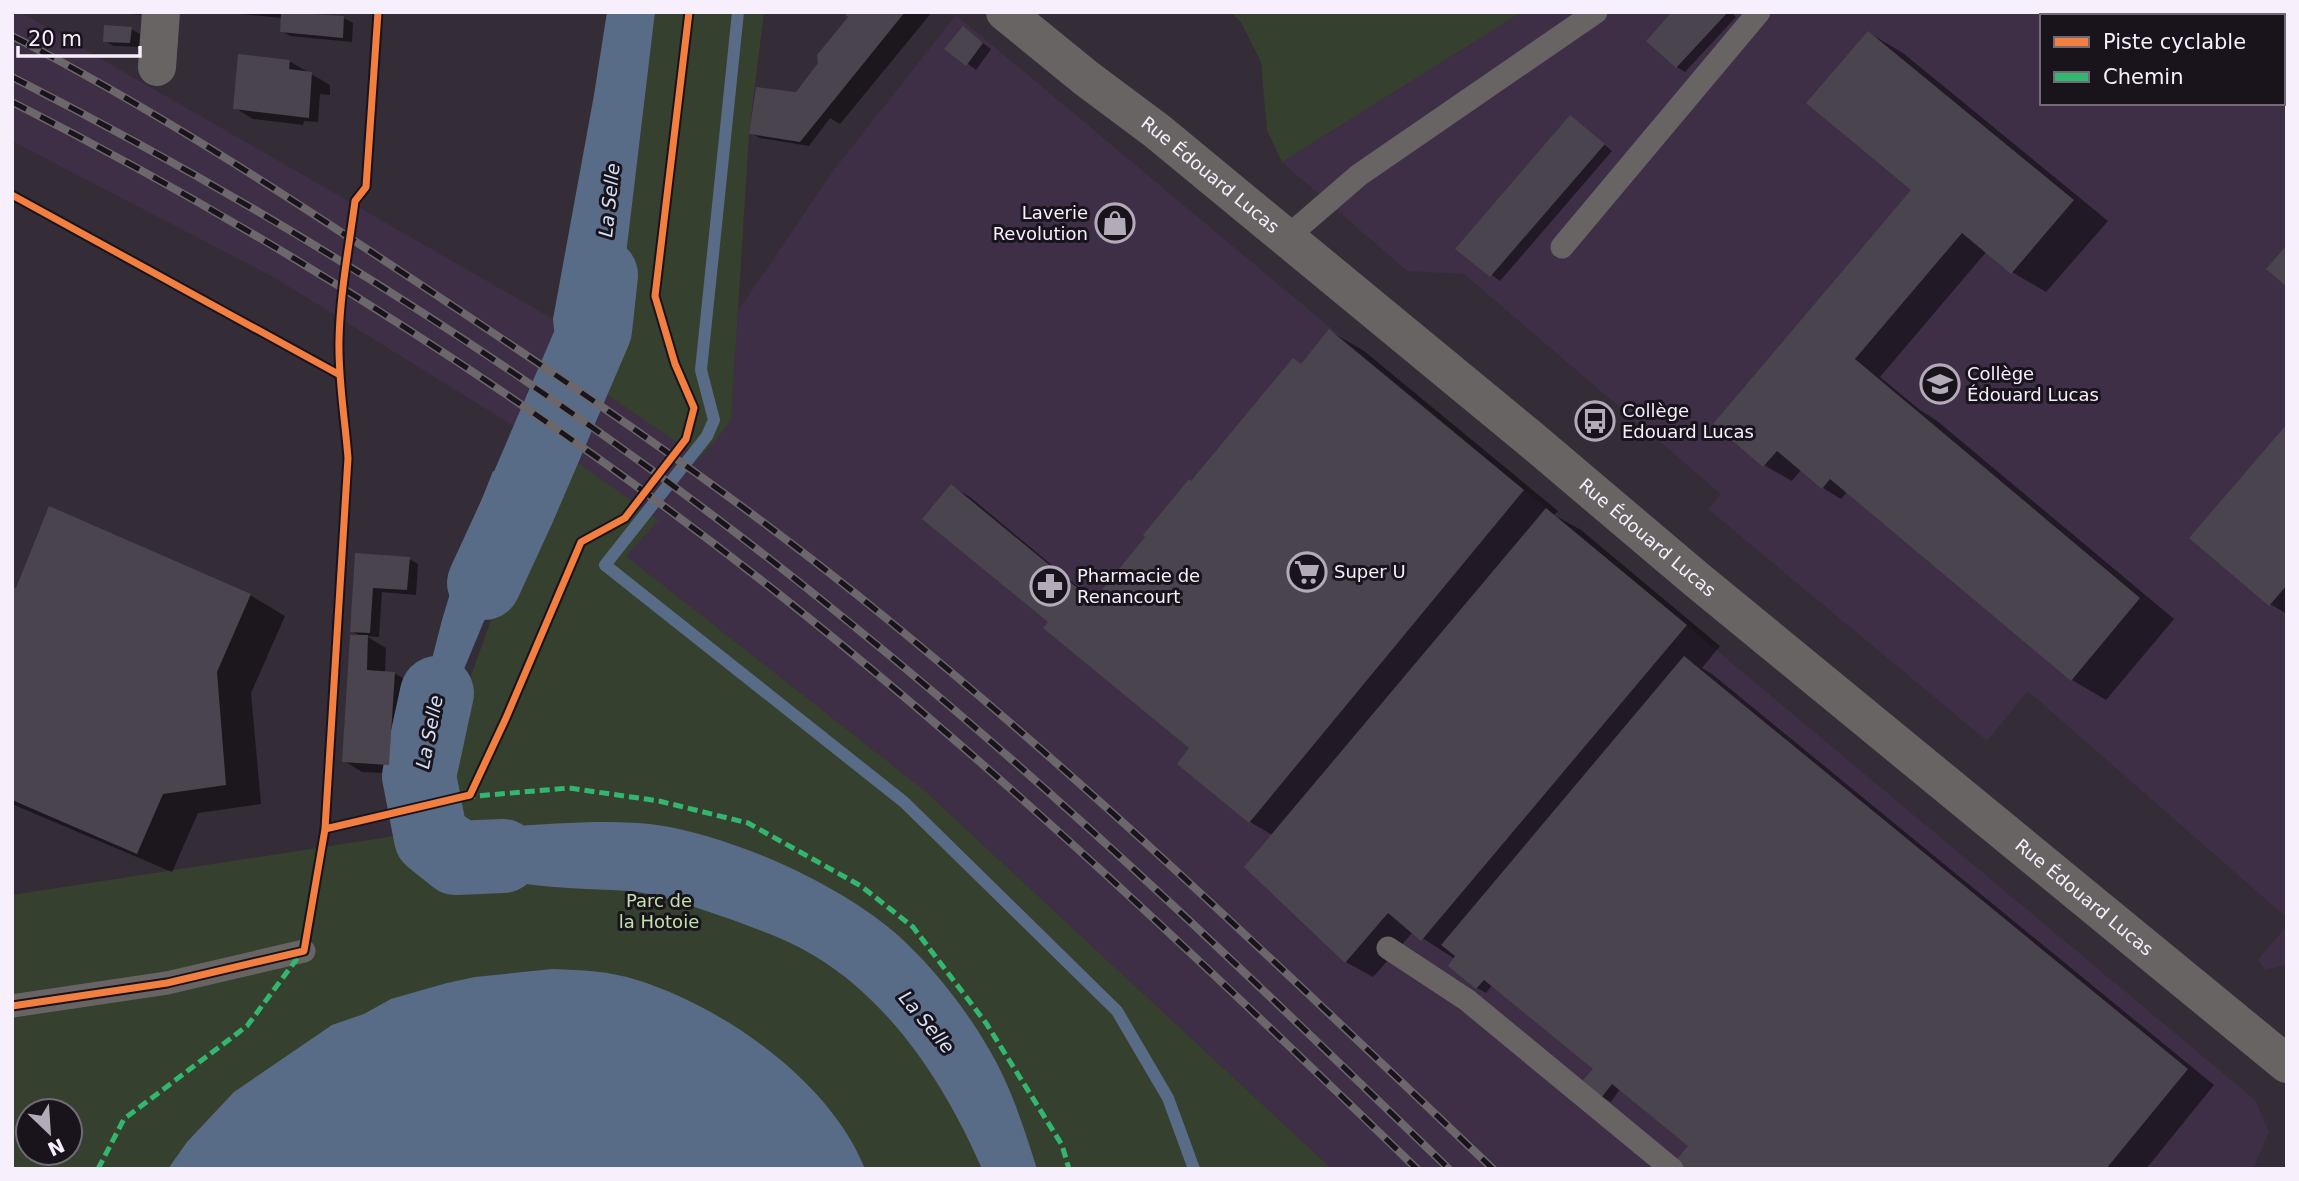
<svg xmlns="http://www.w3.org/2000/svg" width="2299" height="1181" font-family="'DejaVu Sans',sans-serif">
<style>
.built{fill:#3e2f46}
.green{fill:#36402e;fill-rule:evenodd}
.water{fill:#596c87}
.shadow{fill:#0007}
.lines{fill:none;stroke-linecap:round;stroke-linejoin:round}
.stream{stroke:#596c87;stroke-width:12}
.river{stroke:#596c87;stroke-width:74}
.building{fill:#49444d}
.lane{stroke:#686464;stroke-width:23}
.street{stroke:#686464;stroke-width:38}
.rail-casing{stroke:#6b676a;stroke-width:8}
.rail{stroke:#19131c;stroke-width:5;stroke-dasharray:16;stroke-linecap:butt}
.quiet{stroke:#33b770;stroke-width:5;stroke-dasharray:10 5;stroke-linecap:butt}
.cycleway-casing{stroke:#19131c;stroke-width:11}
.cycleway{stroke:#f27e40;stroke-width:7}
.labels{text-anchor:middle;stroke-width:6;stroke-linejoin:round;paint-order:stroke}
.street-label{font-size:18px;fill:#f8effc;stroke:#19131c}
.poi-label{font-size:18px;fill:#f8effc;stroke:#19131c;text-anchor:start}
.park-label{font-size:18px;fill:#c0e1a9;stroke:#19131c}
.water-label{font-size:19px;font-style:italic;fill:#d2e1f6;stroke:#19131c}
</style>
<rect width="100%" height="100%" fill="#342c37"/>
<path class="built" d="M12 12H20L553 319 557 361 700 458 731 420 738 311 833 171 956 15 2255 1100 2269 1132 2253 1169H1332L924 790 626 556 658 520 564 453H557L275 278 12 141Z
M1522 12H2212L2216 16H2042V103H2283V74L2287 78V918L2028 691 1987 741 1708 509 1721 494 1464 274 1407 271 1282 162Z
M2287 925V964L2265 970 2258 960Z"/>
<path class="green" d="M655 12H764L749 134 731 421 700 458 594 386 613 364Z
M1231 12H1522L1282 162 1267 130 1261 62 1241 22Z
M557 453H564L659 520 626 556 924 790 1332 1169H12V895L414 833 536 496ZM28 1111H70V1153H28Z"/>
<path class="water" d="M607 12H655L613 364 594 386 557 360 553 319 594 95Z
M493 471 536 496 452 698 440 754 439 788 405 797V764L442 620 467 537Z
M455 810 478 825 493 827C544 825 607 818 657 825 732 836 835 882 893 931 928 961 964 1006 987 1046 1010 1083 1024 1128 1037 1169H982C946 1086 892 1002 813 955 788 940 757 929 730 919 700 909 669 897 638 892 615 889 592 890 569 888 548 887 526 884 505 882 484 881 462 885 442 879 414 870 406 849 397 824Z
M553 969C581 970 610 971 637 980 724 1007 831 1082 865 1169H168L187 1142 234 1092 332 1025 364 1014 391 999 447 983 475 977Z"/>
<path class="shadow" d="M108 12H141V15Z
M219 12H311L310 15 344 18 353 23 352 42 290 36 282 31V18Z
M845 12H932L840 124 830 118 809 146 760 138 751 133 796 93 820 64 850 16Z
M1675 12H1731L1736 17 1685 72 1677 67Z
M963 28 991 49 976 70 947 48Z
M131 29 140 34 139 47 114 46 105 41Z
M1869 33 1903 53 2108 221 2046 292 2012 272 1987 251 1880 377 1920 410 1936 420 2174 619 2106 700 2072 680 1847 492 1841 499 1823 488 1801 470 1792 481 1764 465 1913 190Z
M289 61 330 85V95L320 94 318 122 304 121 303 125 253 119 235 108Z
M1579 123 1612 151 1500 281 1458 249Z
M1330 331 1364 351 1558 511 1554 515 1581 530 1720 646 1702 668 1712 674 2214 1085 2146 1169H1689L1690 1146 1620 1089 1611 1102 1602 1097 1595 1069 1492 985 1486 993 1477 988 1450 965 1455 959 1413 932 1373 977 1346 962 1274 836 1250 822 1192 748 1050 622 951 486 970 497 1095 601 1192 483 1302 365Z
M2287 426V614L2270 604 2192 537Z
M356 555 409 559 418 564 416 595 382 592 379 637 366 636 386 648 385 673H394L413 684 408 774 362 772 344 761 362 637 352 631Z
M12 589 250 595 285 616 251 693 261 804 198 813 172 872 12 804Z"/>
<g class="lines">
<path class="stream" d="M738 12 701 370 714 420 707 436 605 565 904 802 1117 1011 1168 1098 1194 1169"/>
<path class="river" d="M484 583 519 507 595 330 601 275
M437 693 419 776 431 838 456 858 503 856"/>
</g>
<path class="building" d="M281 12 344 16 343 38 280 32Z
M843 12H905L800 142 749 134 756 87 796 92 818 63 817 55 848 17Z
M1672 12H1728L1676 68 1646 41Z
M104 25 132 27 130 43 103 42Z
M963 26 983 43 966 66 944 49Z
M1868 31 2074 200 2011 274 1962 233 1855 359 2140 598 2071 681 1830 479 1822 489 1777 451 1763 467 1713 424 1911 190 1806 103Z
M238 54 290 60 289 69 312 72 309 118 233 109Z
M1570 115 1605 144 1490 277 1455 249Z
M2287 245V287L2266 269Z
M1329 329 1524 490 1249 823 1177 764 1189 748 1043 628 1048 622 922 519 951 484 1093 601 1145 537 1143 535 1189 479 1191 481 1293 358 1301 364Z
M2287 424V585L2269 606 2189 538Z
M49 506 251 594 217 672 226 785 163 794 137 854 12 800V587L16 588Z
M1546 508 1687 625 1421 941 1388 913 1345 963 1244 867Z
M355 553 410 557 407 590 373 588 370 633 350 632Z
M350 635H368L367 670 395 672 389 765 342 762Z
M1684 656 2188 1069 2106 1169H1686L1676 1160 1688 1146 1612 1084 1601 1098 1582 1081 1593 1069 1484 980 1476 989 1448 966 1455 956 1441 945Z"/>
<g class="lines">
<path class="lane" d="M1286 238 1359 175 1596 12
M1562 247 1759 12
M1388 948 1467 1000 1672 1169
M12 1006 167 983 304 951"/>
<g class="street">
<path id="s1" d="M1005 12 1086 78 1157 131 1527 436 1696 579 2287 1064"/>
<path d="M157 67 161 12"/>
</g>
<g class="rail-casing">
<path id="rail" d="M12 36C147 105 280 191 406 275 571 384 734 494 887 619 1099 792 1295 981 1493 1169
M12 77C309 228 592 413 850 623 1060 793 1255 981 1449 1169
M12 102C280 238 540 406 775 591 1001 770 1210 969 1417 1169"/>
</g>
<use href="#rail" class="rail"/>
<path class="quiet" d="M465 797 569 788 659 801 748 823 861 886 913 927 986 1023 1062 1145 1069 1169
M98 1169 124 1119 247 1026 302 952"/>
<g class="cycleway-casing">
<path id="cycleway" d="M12 195 340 375
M325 829 470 795 506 718 581 542 625 518 686 439 694 408 675 364 655 296 689 12
M12 1006 167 983 304 951 325 829 348 458C345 419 338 379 339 340 340 293 349 247 355 201L366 187 378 12"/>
</g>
<use href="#cycleway" class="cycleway"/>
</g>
<defs>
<g id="shop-ring" transform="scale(2.0125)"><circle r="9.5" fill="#19131c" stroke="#b3abb7" stroke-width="1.5"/><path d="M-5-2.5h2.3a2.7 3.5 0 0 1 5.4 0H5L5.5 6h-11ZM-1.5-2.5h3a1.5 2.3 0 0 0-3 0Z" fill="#b3abb7"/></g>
<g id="school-ring" transform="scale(2.0125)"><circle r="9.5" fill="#19131c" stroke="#b3abb7" stroke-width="1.5"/><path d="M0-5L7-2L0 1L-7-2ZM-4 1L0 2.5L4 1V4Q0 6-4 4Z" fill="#b3abb7"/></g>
<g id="bus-ring" transform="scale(2.0125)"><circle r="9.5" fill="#19131c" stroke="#b3abb7" stroke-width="1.5"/><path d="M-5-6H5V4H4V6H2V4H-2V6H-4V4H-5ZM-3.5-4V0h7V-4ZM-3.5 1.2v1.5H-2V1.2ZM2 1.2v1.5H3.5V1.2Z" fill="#b3abb7"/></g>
<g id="supermarket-ring" transform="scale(2.0125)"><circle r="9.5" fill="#19131c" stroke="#b3abb7" stroke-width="1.5"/><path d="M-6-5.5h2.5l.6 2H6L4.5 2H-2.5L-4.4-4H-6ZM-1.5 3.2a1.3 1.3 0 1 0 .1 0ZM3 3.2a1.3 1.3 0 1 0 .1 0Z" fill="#b3abb7"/></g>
<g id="pharmacy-ring" transform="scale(2.0125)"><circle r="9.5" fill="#19131c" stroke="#b3abb7" stroke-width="1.5"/><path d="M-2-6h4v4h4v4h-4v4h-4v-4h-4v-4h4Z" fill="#b3abb7"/></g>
</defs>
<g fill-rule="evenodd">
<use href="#shop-ring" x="1115" y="223"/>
<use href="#school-ring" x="1940" y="384"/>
<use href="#bus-ring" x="1595" y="421"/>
<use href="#supermarket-ring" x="1307" y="572"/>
<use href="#pharmacy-ring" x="1050" y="586"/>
</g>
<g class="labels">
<g class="street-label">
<text dy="6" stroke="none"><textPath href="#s1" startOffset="262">Rue Édouard Lucas</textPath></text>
<text dy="6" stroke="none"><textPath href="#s1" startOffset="830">Rue Édouard Lucas</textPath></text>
<text dy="6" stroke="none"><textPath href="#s1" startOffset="1396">Rue Édouard Lucas</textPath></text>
</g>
<g class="poi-label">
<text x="1088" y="219" text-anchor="end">Laverie<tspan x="1088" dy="21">Revolution</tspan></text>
<text x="1967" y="380">Collège<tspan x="1967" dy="21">Édouard Lucas</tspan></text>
<text x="1622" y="417">Collège<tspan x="1622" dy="21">Edouard Lucas</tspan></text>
<text x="1334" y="578">Super U</text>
<text x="1077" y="582">Pharmacie de<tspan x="1077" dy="21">Renancourt</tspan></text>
</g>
<g class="park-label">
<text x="659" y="907">Parc de<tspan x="659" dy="21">la Hotoie</tspan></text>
</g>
<g class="water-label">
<text transform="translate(609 200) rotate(-84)" y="7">La Selle</text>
<text transform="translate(429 732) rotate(-79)" y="7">La Selle</text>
<text transform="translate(927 1022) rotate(50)" y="7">La Selle</text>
</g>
</g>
<rect width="2299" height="1181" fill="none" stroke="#f8effc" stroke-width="28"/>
<rect x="2040" y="14" width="245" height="91" fill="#19131c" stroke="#726b76" stroke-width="2"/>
<rect x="2054" y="37" width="35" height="10" fill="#f27e40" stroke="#726b76" stroke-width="2"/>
<text x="2103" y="49" font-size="21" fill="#f8effc">Piste cyclable</text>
<rect x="2054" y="72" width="35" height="10" fill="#33b770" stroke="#726b76" stroke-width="2"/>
<text x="2103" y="84" font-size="21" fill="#f8effc">Chemin</text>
<g transform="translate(49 1132) rotate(155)"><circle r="33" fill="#19131c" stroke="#726b76" stroke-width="2"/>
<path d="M0-5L12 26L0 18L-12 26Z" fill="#b3abb7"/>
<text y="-10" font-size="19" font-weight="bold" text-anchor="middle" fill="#f8effc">N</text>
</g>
<path d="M18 46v10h122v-10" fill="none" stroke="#f8effc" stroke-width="3.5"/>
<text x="28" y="46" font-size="21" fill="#f8effc" stroke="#19131c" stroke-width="5" paint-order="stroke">20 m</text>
</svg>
